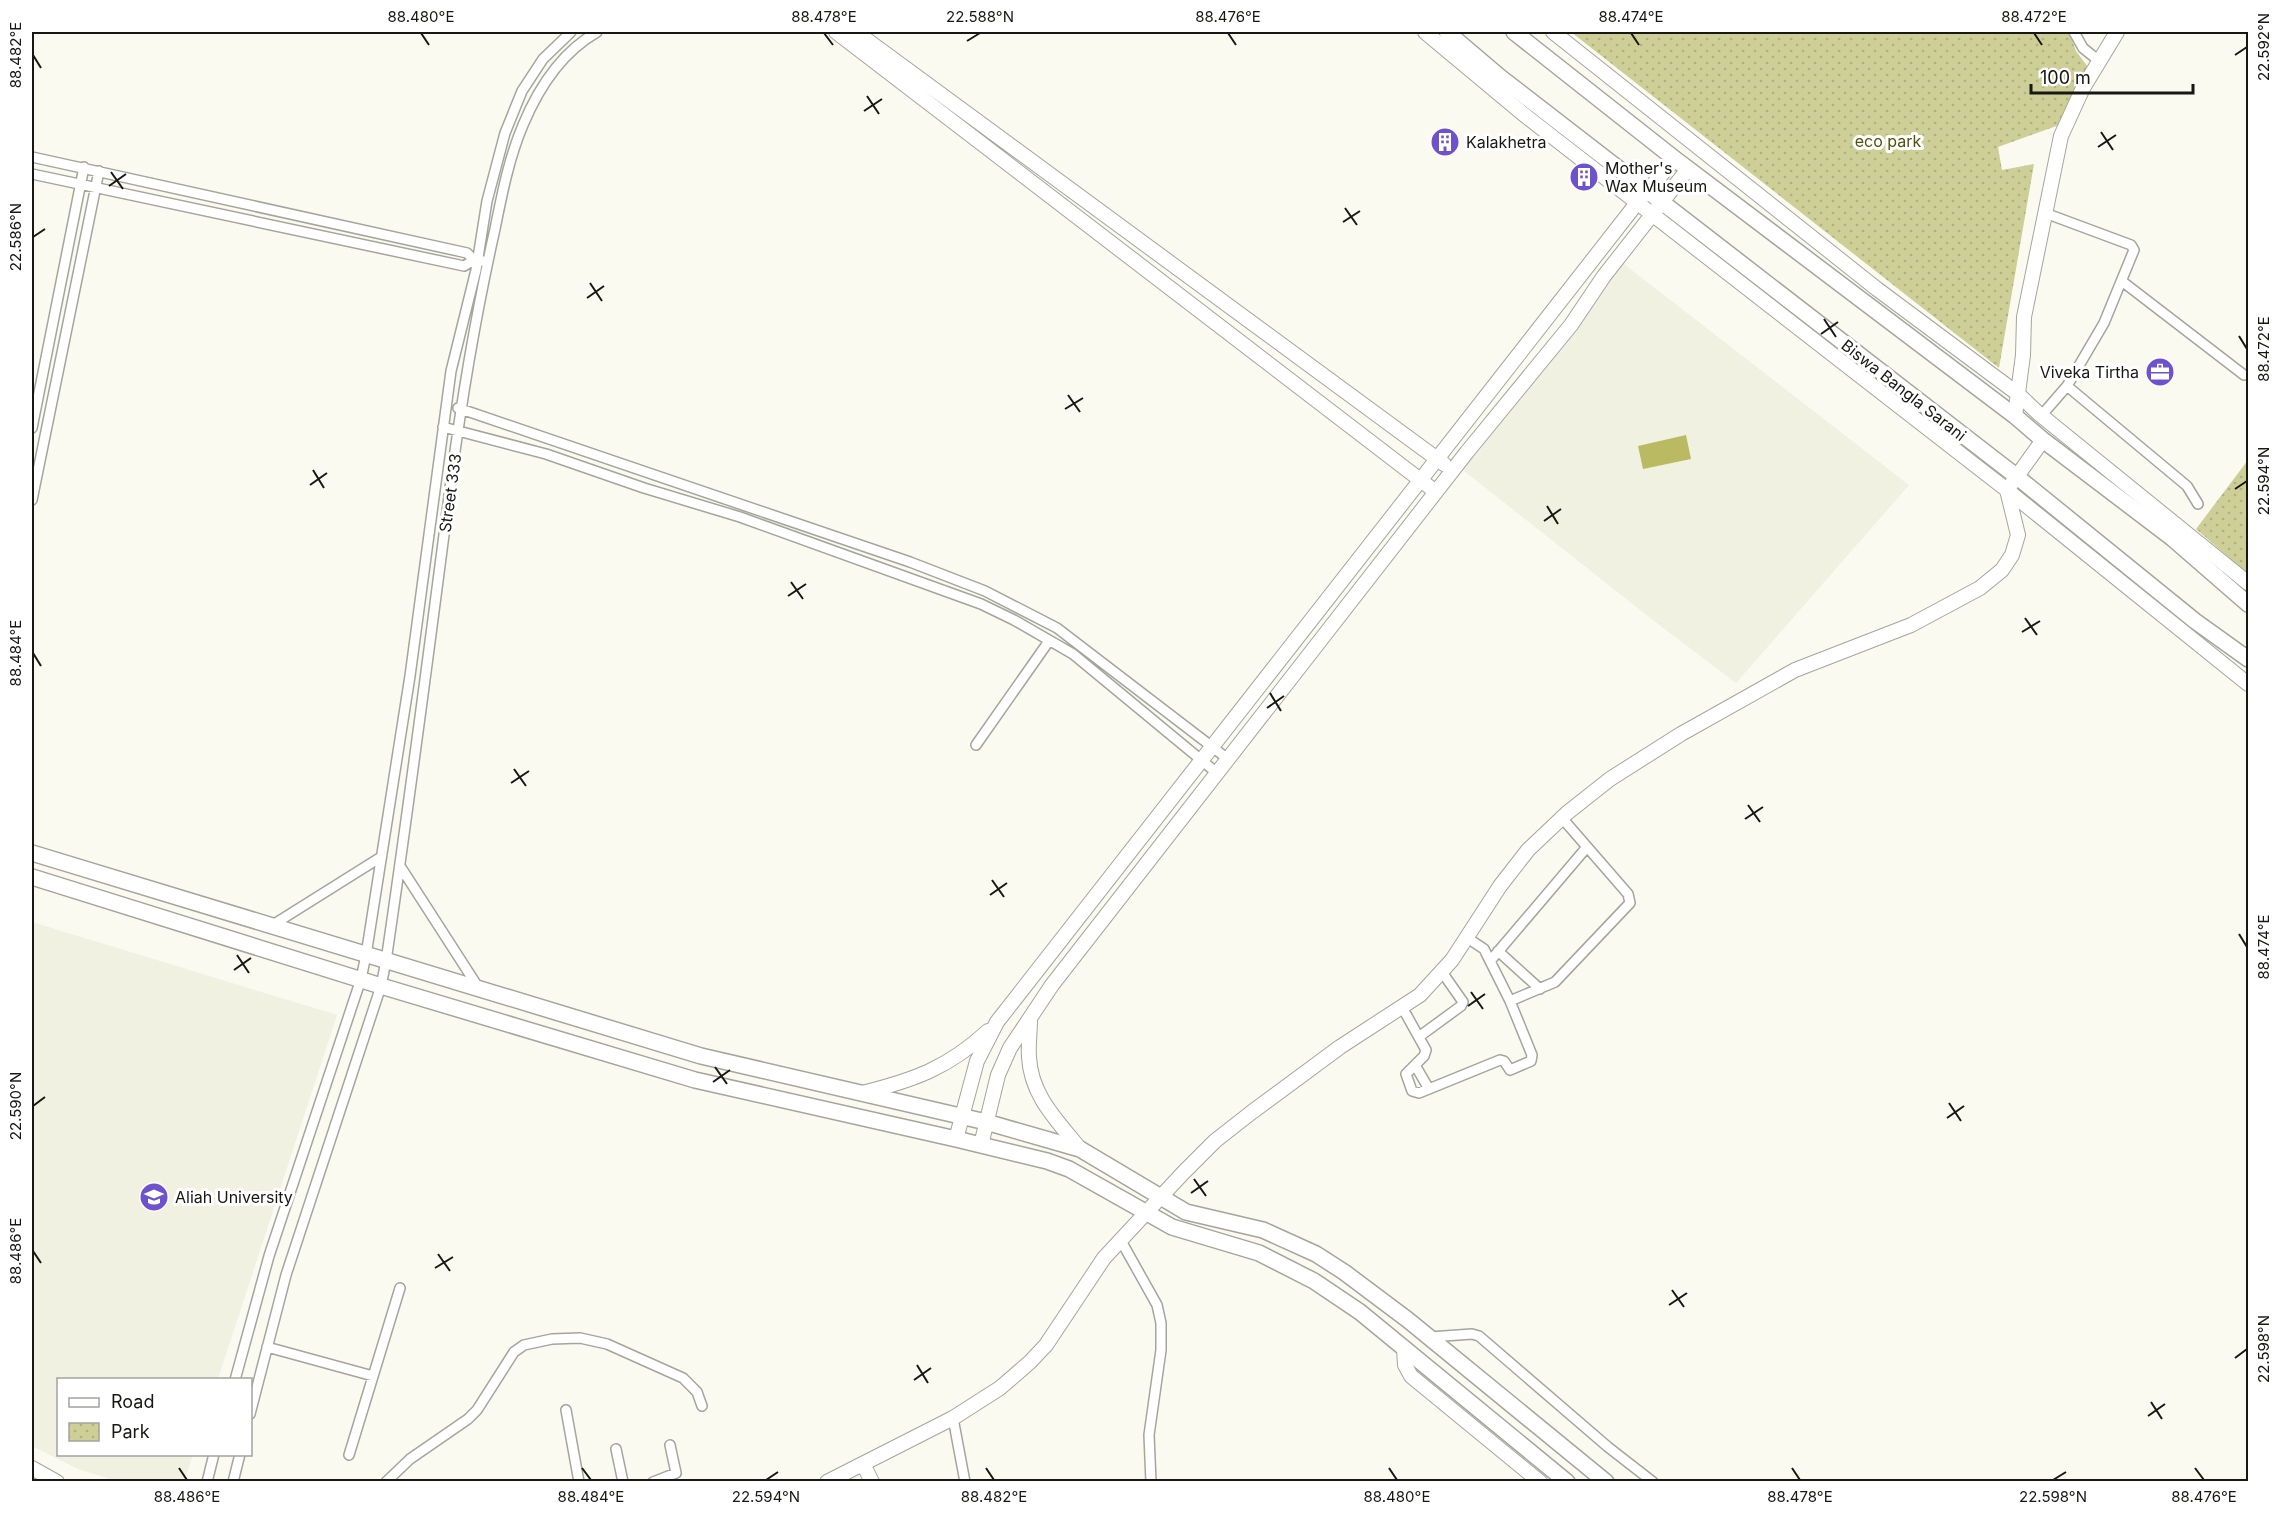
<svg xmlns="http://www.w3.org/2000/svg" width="2280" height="1513" font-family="Inter,sans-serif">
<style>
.built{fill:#f0f1e0}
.park{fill:url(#park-dots)}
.water{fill:#baba62}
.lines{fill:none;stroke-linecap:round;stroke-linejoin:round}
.street-casing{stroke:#a5a59c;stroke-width:12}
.secondary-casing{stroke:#a5a59c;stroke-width:16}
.primary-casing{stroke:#a5a59c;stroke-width:18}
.street{stroke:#fff;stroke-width:9}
.secondary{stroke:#fff;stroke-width:14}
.primary{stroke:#fff;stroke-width:15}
.ticks{fill:none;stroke:#171714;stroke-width:2}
.labels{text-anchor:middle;stroke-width:6;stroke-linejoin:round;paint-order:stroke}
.park-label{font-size:16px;fill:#51510d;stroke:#fff}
.poi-label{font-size:16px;fill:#171714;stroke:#fff;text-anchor:start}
.street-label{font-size:16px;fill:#171714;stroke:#fff}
.neatline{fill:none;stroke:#171714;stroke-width:2}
.ticks-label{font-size:15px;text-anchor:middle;fill:#171714}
</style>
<defs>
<pattern id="park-dots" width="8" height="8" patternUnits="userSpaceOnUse" patternTransform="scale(1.5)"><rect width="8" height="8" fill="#cecf97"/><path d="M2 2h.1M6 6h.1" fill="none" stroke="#b0b181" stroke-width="1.8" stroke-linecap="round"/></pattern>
</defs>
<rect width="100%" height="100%" fill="#fafaf1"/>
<path class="built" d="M1620 261 1909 485 1736 683 1658 624 1459 467Z
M32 922 337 1015 218 1379 58 1380V1454L193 1455 184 1481H116L78 1469 32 1446Z"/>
<path class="park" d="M1571 32H2069L2076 51 2088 67 2062 124 1998 147 2002 170 2034 164 1999 368Z
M2248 460V574L2196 529Z"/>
<path class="water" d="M1686 435 1691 459 1643 469 1638 446Z"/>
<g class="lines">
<g class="street-casing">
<path id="street" d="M2074 32 2083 48 2099 61
M32 157 467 253 474 260 484 261
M32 174 464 266 474 260
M2123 282 2244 375
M2067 386 2187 486 2198 504
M458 408 910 562 985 591 1057 628 1228 759
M2041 416 2067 386 2104 323 2134 250 2131 245 2045 213
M443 427 546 454 644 488 740 517 981 604 1014 620 1073 654 1217 773
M32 428 84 167
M32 500 99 171
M976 745 1049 641
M400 866 478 987
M271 926 381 857
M1466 937 1484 949 1510 1001 1555 982 1630 903 1628 894 1562 818
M1498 951 1540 989
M1491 960 1587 847
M1402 1007 1426 1050 1424 1056 1406 1074 1412 1091 1419 1093 1500 1060 1504 1061 1510 1070 1531 1061 1532 1055 1510 1001
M1420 1036 1461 1006 1463 1002 1442 972
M1415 1065 1429 1089
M1120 1239 1157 1305 1161 1323V1350L1149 1435 1151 1482
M1430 1337 1472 1334 1479 1336 1608 1447 1653 1482
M267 1347 373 1376
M235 1380 269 1256 361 979 366 955 410 676 451 371 476 270 487 201 505 133 522 91 543 59 571 32
M566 1410 579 1482
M250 1414 286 1275 381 986 386 961C410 798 431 636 452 473 463 391 477 309 495 229 502 194 509 158 523 125 538 89 562 52 597 32
M953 1418 965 1482
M616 1449 623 1482
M349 1455 400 1288
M207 1482 214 1454
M233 1482 240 1454
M386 1482 410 1459 468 1419 477 1410 514 1352 524 1345 552 1339 580 1338 607 1344 683 1378 697 1392 702 1406
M653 1482 676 1473 670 1445"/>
</g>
<g class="secondary-casing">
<path id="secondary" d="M836 32 1436 492
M856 32 1444 464
M1425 32 1527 117 2007 490 2248 684
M1553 32 1877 289 2018 394 2038 413 2248 583
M2015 416 2023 355 2024 317 2061 136 2083 88 2117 32
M1030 1020C1030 1032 1028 1045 1029 1057 1031 1096 1057 1120 1080 1149
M862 1093C914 1080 948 1068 988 1031
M956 1139 977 1061 997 1022 1637 203 1675 159
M981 1145 998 1075 1010 1048 1052 985 1467 452 1571 325 1604 276 1688 169
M1404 1349 1405 1365 1411 1376 1540 1482
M863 1464 872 1482
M32 1468 57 1482
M827 1482 953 1418 1000 1388 1030 1362 1046 1345 1104 1258 1183 1173 1215 1141 1252 1112 1340 1047 1420 995 1452 960 1500 886 1528 850 1567 813 1610 779 1681 734 1795 670 1911 625 1980 588 2002 570 2012 555 2018 535 2007 490 2043 440"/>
</g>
<g class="primary-casing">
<path id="primary" d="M1447 32 1500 77 2016 476 2195 621 2248 659
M1514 32 1675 159 2015 416 2043 440 2172 538 2248 604
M32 853 701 1056 986 1122 1080 1149 1186 1212 1263 1230 1316 1254 1344 1272 1408 1320 1606 1482
M32 877 381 986 695 1080 956 1139 1047 1161 1069 1169 1172 1227 1259 1253 1314 1281 1360 1312 1567 1482"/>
</g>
<use href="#street" class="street"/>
<use href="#secondary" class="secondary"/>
<use href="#primary" class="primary"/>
</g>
<path class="ticks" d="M421 33 429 45M824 33 833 45M1228 33 1236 45M1631 33 1639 45M2034 33 2042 45M967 41 980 33M33 55 41 68M2235 55 2247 47M867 96 879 114M864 111 882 99M2101 132 2113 150M2098 147 2116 135M111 172 123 189M109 186 126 174M1345 208 1357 225M1343 222 1360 211M33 237 45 229M590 283 602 301M587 298 604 286M1824 319 1836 337M1821 334 1838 322M2239 336 2247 349M1068 395 1080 412M1065 409 1083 398M313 470 324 488M310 485 327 473M2235 489 2247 481M1547 506 1558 524M1544 521 1561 509M791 582 803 599M788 596 806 584M2025 618 2037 635M2022 632 2040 621M33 653 41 666M1270 693 1281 711M1267 708 1284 696M514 769 526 786M511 783 529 771M1748 805 1760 822M1745 819 1763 807M992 880 1004 897M990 895 1007 883M2239 934 2247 947M237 955 249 973M234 970 251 958M1471 992 1483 1009M1468 1006 1485 994M715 1067 727 1084M713 1082 730 1070M1949 1103 1961 1121M33 1106 45 1097M1947 1118 1964 1106M1194 1179 1206 1196M1191 1193 1208 1181M33 1251 41 1263M438 1254 450 1271M435 1268 453 1257M1672 1290 1684 1307M1669 1305 1687 1293M2235 1358 2247 1349M917 1365 928 1383M914 1380 931 1368M2151 1402 2162 1419M2148 1416 2165 1404M179 1468 187 1480M582 1468 591 1480M986 1468 994 1480M1389 1468 1397 1480M1792 1468 1800 1480M2195 1468 2204 1480M766 1480 778 1472M2053 1480 2066 1472"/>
<defs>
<g id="building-disc" transform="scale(1.5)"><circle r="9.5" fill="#6d52cc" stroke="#fff"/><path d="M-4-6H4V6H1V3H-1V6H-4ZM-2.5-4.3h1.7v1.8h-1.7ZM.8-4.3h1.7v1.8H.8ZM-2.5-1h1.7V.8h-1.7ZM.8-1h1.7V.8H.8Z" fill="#fff"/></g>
<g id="office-disc" transform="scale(1.5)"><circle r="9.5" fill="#6d52cc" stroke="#fff"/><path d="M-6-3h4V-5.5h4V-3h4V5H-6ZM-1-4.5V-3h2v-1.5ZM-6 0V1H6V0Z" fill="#fff"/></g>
<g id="university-disc" transform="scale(1.5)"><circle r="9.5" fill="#6d52cc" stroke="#fff"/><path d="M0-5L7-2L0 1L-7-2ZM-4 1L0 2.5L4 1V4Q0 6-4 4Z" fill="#fff"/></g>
</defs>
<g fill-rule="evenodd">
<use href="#building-disc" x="1445" y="142"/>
<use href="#building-disc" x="1584" y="177"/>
<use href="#office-disc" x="2160" y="372"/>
<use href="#university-disc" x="154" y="1197"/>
</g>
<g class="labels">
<g class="park-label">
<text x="1888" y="147">eco park</text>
</g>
<g class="poi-label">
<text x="1466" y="148">Kalakhetra</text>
<text x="1605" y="174">Mother's<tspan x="1605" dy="18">Wax Museum</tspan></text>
<text x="2139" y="378" text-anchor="end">Viveka Tirtha</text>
<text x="175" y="1203">Aliah University</text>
</g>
<g class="street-label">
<text transform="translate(1904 390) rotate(38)" y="6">Biswa Bangla Sarani</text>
<text transform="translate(450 493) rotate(-82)" y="6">Street 333</text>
</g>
</g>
<rect width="2280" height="1513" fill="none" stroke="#ffffff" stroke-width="66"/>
<rect x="57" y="1378" width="195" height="78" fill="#ffffff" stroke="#a2a2a1" stroke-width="1.5"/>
<rect x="69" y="1398" width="30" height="9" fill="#ffffff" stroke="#a2a2a1" stroke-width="1.5"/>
<text x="111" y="1408" font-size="18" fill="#171714">Road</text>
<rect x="69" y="1423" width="30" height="18" fill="url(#park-dots)" stroke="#a2a2a1" stroke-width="1.5"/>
<text x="111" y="1438" font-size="18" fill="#171714">Park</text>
<path d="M2031 84v9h162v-9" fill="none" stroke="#171714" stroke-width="3"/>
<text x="2040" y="84" font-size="18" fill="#171714" stroke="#ffffff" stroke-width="4.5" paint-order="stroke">100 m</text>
<rect x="33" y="33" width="2214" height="1447" class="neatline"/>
<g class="ticks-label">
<text x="421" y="22">88.480°E</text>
<text x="824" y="22">88.478°E</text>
<text x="980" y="22">22.588°N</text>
<text x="1228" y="22">88.476°E</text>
<text x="1631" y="22">88.474°E</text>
<text x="2034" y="22">88.472°E</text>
<text transform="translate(2264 47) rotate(-90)" y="5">22.592°N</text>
<text transform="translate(16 55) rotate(-90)" y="5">88.482°E</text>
<text transform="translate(16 237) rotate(-90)" y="5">22.586°N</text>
<text transform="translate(2264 349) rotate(-90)" y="5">88.472°E</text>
<text transform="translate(2264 481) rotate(-90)" y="5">22.594°N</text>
<text transform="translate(16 653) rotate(-90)" y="5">88.484°E</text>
<text transform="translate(2264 947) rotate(-90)" y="5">88.474°E</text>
<text transform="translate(16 1106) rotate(-90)" y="5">22.590°N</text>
<text transform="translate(16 1251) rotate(-90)" y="5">88.486°E</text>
<text transform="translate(2264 1349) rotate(-90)" y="5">22.598°N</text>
<text x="187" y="1502">88.486°E</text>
<text x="591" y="1502">88.484°E</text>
<text x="766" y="1502">22.594°N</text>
<text x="994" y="1502">88.482°E</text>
<text x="1397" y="1502">88.480°E</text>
<text x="1800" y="1502">88.478°E</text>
<text x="2053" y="1502">22.598°N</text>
<text x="2204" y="1502">88.476°E</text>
</g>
</svg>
